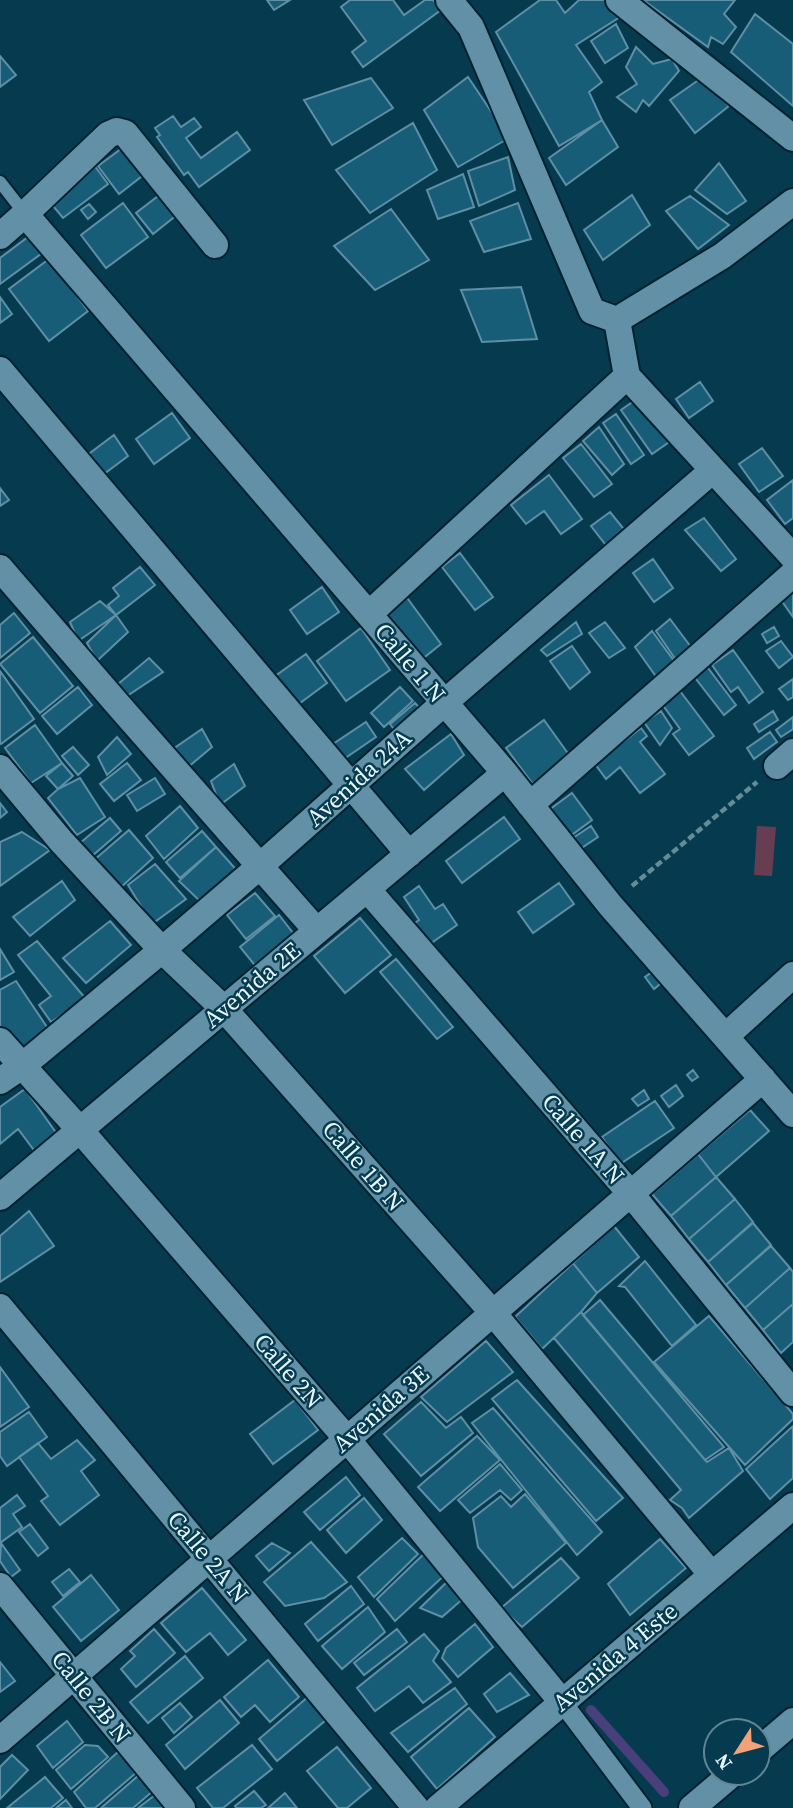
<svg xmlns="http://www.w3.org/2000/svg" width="793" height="1808" font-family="'Source Serif 4',serif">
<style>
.green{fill:#673d52}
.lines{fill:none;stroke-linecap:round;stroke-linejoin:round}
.stream{stroke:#493f7b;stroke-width:10}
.building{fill:#185d78;stroke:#5f8fa5;stroke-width:2}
.service-casing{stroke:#00212f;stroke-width:16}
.pedestrian-casing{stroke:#00212f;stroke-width:23}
.minor-casing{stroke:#00212f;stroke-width:30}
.path{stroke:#658a98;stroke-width:4.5;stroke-dasharray:7 3.5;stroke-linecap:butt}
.service{stroke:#6190a7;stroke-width:12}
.pedestrian{stroke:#6190a7;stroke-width:19}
.minor{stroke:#6190a7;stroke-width:26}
.labels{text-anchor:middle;stroke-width:5;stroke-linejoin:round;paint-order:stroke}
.street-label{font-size:24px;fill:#e8f7fe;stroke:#063b4f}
</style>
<rect width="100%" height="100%" fill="#063b4f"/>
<path class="green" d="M757 826 776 827 772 876 754 875Z"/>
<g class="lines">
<path class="stream" d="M591 1710 664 1792"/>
</g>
<path class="building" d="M267 0H290L274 10Z
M350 0H393L404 15 425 0H433L441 10 363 67 352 52 366 41 341 7Z
M540 0H556L565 13 579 0H605L620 17 576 45 602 82 589 92 602 120 559 146 496 32Z
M643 0H735L724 14 736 27 723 44 711 37 708 47Z
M755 14 793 44V106L731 52Z
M616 24 628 48 605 63 591 41Z
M636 47 653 64 672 59 679 71 649 106 643 100 636 112 617 97 637 84 626 67Z
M0 56 16 75 0 87Z
M468 77 509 138 458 167 424 110Z
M371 78 393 108 332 145 304 100Z
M700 79 729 106 695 133 670 100Z
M173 116 181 127 194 118 201 127 186 138 201 158 237 132 250 150 199 187 188 172 184 175 157 137 160 135 155 128Z
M602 120 618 147 566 185 549 158Z
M413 123 437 170 370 213 336 170Z
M125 146 146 173 119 194 98 166Z
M508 157 515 190 479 206 468 171Z
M719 163 746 201 727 214 695 190Z
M94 165 108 184 63 218 48 200Z
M463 174 474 207 438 219 427 190Z
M162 193 178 214 153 234 136 213Z
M632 195 650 225 603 260 584 230Z
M690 196 729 225 698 249 666 211Z
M123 203 148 237 106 268 81 235Z
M518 203 531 239 484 252 470 221Z
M89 204 96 212 88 219 81 210Z
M391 209 429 260 375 290 334 246Z
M32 234 45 251 0 284V258Z
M49 259 88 311 49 341 9 289Z
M521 287 537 339 482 342 461 290Z
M0 297 12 314 0 323Z
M700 382 713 401 689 418 676 399Z
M641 396 672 440 652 454 621 410Z
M172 413 190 438 154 464 136 439Z
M616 414 644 455 631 464 603 423Z
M599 427 624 464 612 475 583 441Z
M114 435 128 456 96 480 82 459Z
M581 444 612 484 594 497 563 458Z
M762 448 783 476 759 492 739 464Z
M549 475 582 519 561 534 544 511 526 524 511 505Z
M793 480V518L785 524 767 500Z
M0 488 9 500 0 506Z
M610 512 631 538 612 553 591 526Z
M704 518 736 559 721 571 685 530Z
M460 553 493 597 475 610 442 567Z
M653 559 673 588 654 602 633 573Z
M140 567 155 585 116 615 108 605 119 596 113 588Z
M322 587 339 612 307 634 290 610Z
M793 592V617L781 600Z
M405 595 441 644 421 660 385 612Z
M100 601 116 615 78 641 70 622Z
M14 613 30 633 0 658V625Z
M116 615 128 632 97 661 87 643Z
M670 619 691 647 676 660 656 631Z
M576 622 582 634 547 656 541 650Z
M605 622 625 648 609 658 589 633Z
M774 627 779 636 767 643 762 634Z
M361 628 390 670 346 701 317 661Z
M652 631 677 665 657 678 635 647Z
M33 637 73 686 40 713 0 664Z
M781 641 793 657 779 668 766 651Z
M572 646 590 672 570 689 550 661Z
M733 650 763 692 749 703 738 687 731 692 712 665Z
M306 654 327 683 292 709 271 679Z
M149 658 163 672 118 702 117 685Z
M705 664 736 705 724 715 692 674Z
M0 671 34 719 1 744 0 743Z
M793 679V697L788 700 779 689Z
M78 687 92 705 57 734 42 716Z
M400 687 413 701 384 727 371 713Z
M680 691 714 736 689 755 673 734 680 729 662 704Z
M415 703 425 714 399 736 390 724Z
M661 711 672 728 660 745 644 722Z
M773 711 778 720 759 732 754 724Z
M793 717V729L781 737 776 730Z
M544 720 572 759 535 787 506 748Z
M366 722 376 737 338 763 327 748Z
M35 725 62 763 31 783 5 748Z
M641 728 647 736 640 742 665 774 640 793 620 767 606 779 595 764Z
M202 729 212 747 187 768 173 749Z
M770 732 777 742 754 759 747 748Z
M451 734 464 755 424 790 405 769Z
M117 737 131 754 107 775 98 757Z
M73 747 89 765 78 775 62 756Z
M62 763 73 776 58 789 46 776Z
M127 763 141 780 114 801 100 784Z
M234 764 245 786 220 805 211 781Z
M80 778 105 817 77 835 48 798 58 789Z
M155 778 165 794 137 811 127 795Z
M572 793 592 820 569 837 549 810Z
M0 803 7 812 0 818Z
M180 806 198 828 164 859 146 836Z
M504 817 520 839 462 883 446 861Z
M110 818 121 831 92 856 80 843Z
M591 826 598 837 580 849 573 838Z
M129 830 153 858 119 889 94 860Z
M202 831 216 847 180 878 166 862Z
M22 832 50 850 0 886V842Z
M216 847 240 874 205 906 179 881Z
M155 864 186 899 152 924 128 885Z
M62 881 75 900 30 936 13 917Z
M559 883 574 904 533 933 518 912Z
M419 886 435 909 443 904 457 925 427 946 412 925 419 920 404 897Z
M255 893 275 916 246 939 227 915Z
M279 915 297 938 258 969 240 947Z
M360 918 391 955 345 993 314 956Z
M110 921 131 945 86 983 63 958Z
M37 941 86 999 51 1022 39 1005 51 996 18 955Z
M0 949 14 972 0 980Z
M396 959 453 1027 437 1039 380 972Z
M652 972 660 984 654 989 645 977Z
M16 981 49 1030 21 1051 0 1026V990Z
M693 1070 698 1077 692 1081 687 1075Z
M676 1085 683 1096 669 1107 661 1096Z
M25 1089 62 1141 39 1157 18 1129 0 1144V1107Z
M644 1090 649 1099 638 1106 632 1099Z
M655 1101 674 1128 620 1164 602 1137Z
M750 1110 769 1131 716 1177 698 1154Z
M698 1154 716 1177 671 1216 652 1194Z
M716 1177 735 1199 689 1239 671 1216Z
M735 1199 753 1222 708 1262 689 1239Z
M29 1211 54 1246 0 1282V1236Z
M753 1223 771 1245 726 1285 708 1262Z
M614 1226 639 1257 597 1293 573 1263Z
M771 1246 790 1268 745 1308 726 1285Z
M645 1261 696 1325 672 1346 625 1287 619 1286Z
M573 1263 597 1293 581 1312 542 1349 515 1317Z
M790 1268 793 1272V1304L763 1330 745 1308Z
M600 1300 724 1447 705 1460 583 1315Z
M793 1304V1342L781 1353 763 1330Z
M581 1312 705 1460 707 1462 729 1448 743 1471 689 1518 682 1508 670 1500 681 1490 554 1338Z
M709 1316 793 1414V1419L745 1465 654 1362Z
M486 1341 513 1372 447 1422 421 1397Z
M0 1367 29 1407 0 1427Z
M517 1380 623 1498 596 1521 492 1399Z
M295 1400 318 1430 273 1464 250 1434Z
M421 1402 446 1428 461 1417 473 1433 421 1476 384 1434Z
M493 1408 602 1532 577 1555 472 1423Z
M29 1412 47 1437 7 1466 0 1456V1432Z
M793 1426V1478L770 1499 746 1469Z
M477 1436 500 1460 440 1511 418 1487Z
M77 1440 95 1460 81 1471 99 1495 60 1525 41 1501 48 1496 19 1457 38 1443 51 1459Z
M500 1464 522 1490 511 1500 500 1490 470 1513 458 1500Z
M346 1477 360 1495 320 1530 304 1512Z
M525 1494 566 1543 513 1588 478 1547 473 1518 501 1496 511 1507Z
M17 1495 25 1506 13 1514 22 1527 0 1543V1508Z
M364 1498 382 1520 346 1553 327 1530Z
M30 1524 48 1548 38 1556 19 1532Z
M402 1538 418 1554 374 1597 358 1577Z
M660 1539 686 1568 630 1615 608 1584Z
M311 1542 347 1582 324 1598 285 1606 264 1582Z
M1 1543 20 1570 11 1577 0 1561Z
M272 1543 290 1553 269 1571 256 1556Z
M429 1549 448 1572 395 1621 377 1599Z
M561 1558 579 1578 522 1627 501 1608Z
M69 1569 80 1582 63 1596 52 1582Z
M91 1575 119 1610 81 1641 53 1607Z
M450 1579 465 1597 442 1617 420 1608Z
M351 1586 364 1604 318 1641 305 1624Z
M202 1588 246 1640 228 1655 210 1633 186 1652 161 1623Z
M368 1607 385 1632 342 1669 322 1646Z
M475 1624 493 1647 458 1677 442 1658 446 1648Z
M154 1629 175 1653 136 1687 121 1669 135 1656 130 1651Z
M397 1629 407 1642 364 1675 354 1663Z
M424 1634 439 1651 433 1661 451 1682 423 1703 409 1686 375 1711 357 1688Z
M185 1656 203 1678 148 1723 130 1702Z
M268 1660 299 1697 270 1722 255 1705 241 1717 224 1697Z
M0 1662 15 1681 0 1692Z
M510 1673 529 1695 497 1712 484 1694Z
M455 1688 467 1704 408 1752 391 1733Z
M309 1696 326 1720 277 1761 259 1739Z
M220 1700 239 1723 185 1769 166 1745Z
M180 1703 192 1717 174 1733 162 1718Z
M469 1708 495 1737 437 1789 411 1757Z
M67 1721 83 1742 53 1768 37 1746Z
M85 1745 98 1746 108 1757 71 1789 56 1770Z
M252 1745 272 1769 223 1808H213L197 1788Z
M337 1747 371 1788 347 1808H338L307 1771Z
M119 1751 137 1772 95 1808H86L74 1792Z
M12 1755 28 1770 0 1799V1767Z
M139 1775 153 1791 133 1808H101Z
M45 1777 63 1798 51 1808H7Z
M254 1791 266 1805 261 1808H236L235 1806Z
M285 1793 297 1808H268Z
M155 1795 167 1808H138Z
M66 1800 72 1808H56Z"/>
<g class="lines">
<g class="service-casing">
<path id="service" d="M0 182 25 214"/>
</g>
<g class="pedestrian-casing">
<path id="pedestrian" d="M562 1702 642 1808"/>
</g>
<g class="minor-casing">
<path id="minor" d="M449 0 471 27 592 311 617 320 627 376 793 557
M619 0 793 138
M25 214 505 773 610 905 793 1114
M0 236 25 214 108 135 117 131 125 133 215 245
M617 320 722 256 793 202
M0 370 409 854
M0 568 120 707 317 931
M369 614 627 376
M777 766 793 752
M0 768 61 841 162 950 224 1009 493 1313 712 1575
M530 805 793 574
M367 889 631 1194 793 1393
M726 1036 793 975
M0 1041 80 1130 347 1439 562 1702
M0 1081 22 1066 162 950 260 866 444 703 713 470
M0 1197 505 773
M0 1307 416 1808
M0 1586 182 1808
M0 1740 763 1079
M758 1751 793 1721
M438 1808 793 1506
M692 1808 733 1773"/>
</g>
<path class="path" d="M632 886 757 782"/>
<use href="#service" class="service"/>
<use href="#pedestrian" class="pedestrian"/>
<use href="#minor" class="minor"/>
</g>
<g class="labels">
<g class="street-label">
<text transform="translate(410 663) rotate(50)" y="8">Calle 1 N</text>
<text transform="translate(359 778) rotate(-42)" y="8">Avenida 24A</text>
<text transform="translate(252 985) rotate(-40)" y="8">Avenida 2E</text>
<text transform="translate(583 1139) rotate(49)" y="8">Calle 1A N</text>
<text transform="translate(363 1166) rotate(49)" y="8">Calle 1B N</text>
<text transform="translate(288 1371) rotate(49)" y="8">Calle 2N</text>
<text transform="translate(381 1409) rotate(-41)" y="8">Avenida 3E</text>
<text transform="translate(208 1557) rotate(50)" y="8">Calle 2A N</text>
<text transform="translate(615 1657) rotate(-40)" y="8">Avenida 4 Este</text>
<text transform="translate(91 1697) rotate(51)" y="8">Calle 2B N</text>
</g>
</g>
<g transform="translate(737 1752) rotate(234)"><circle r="33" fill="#063b4f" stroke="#608695" stroke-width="2"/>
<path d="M0-5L12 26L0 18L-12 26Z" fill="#f0a279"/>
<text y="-10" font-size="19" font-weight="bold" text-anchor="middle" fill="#e8f7fe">N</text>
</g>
</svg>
